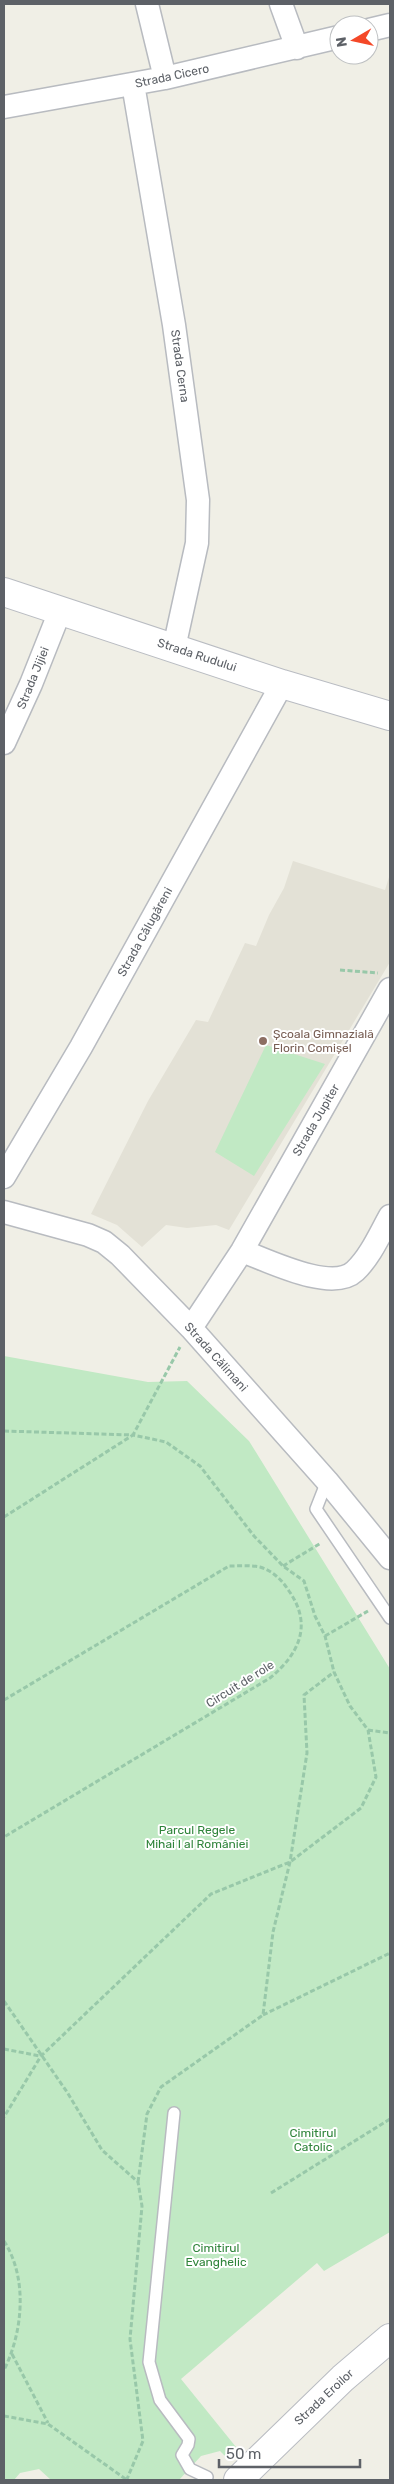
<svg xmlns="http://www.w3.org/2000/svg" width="394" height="2484" font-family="Rubik,sans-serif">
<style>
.education{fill:#e3e1d6}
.green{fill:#c1e9c4}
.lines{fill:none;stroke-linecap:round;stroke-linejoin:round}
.lane-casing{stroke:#b8bbc0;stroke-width:14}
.street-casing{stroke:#b8bbc0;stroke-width:25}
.secondary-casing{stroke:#b9bcc2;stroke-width:30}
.path{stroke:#98c8a9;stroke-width:3;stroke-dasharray:5 2.5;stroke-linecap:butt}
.lane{stroke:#fff;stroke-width:11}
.street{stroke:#fff;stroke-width:22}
.secondary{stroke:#fff;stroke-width:28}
.education-dot{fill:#8d6e63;stroke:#fff;stroke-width:2}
.labels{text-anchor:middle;stroke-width:4;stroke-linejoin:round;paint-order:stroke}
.street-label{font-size:12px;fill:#5d6167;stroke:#fff}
.education-label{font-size:12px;fill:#785e54;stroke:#fff;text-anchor:start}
.park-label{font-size:12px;fill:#2f843a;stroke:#fff}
</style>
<rect width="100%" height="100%" fill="#f0efe6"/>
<path class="education" d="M293 861 385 890 390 874V962L229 1230 216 1225 187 1228 166 1225 142 1247 117 1225 91 1214 148 1101 196 1020 208 1022 245 943 256 946 269 915 284 888Z"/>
<path class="green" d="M266 1045 325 1064 254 1176 215 1152Z
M4 1356 148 1382 187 1381 249 1441 390 1669V2232L324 2271 317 2263 181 2379 236 2447 226 2457 220 2451 201 2456 179 2480H51L39 2469 20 2473 14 2480H4Z"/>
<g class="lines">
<g class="lane-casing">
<path id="lane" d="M327 1481 316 1509 390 1618
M174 2113 149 2362 160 2400 189 2439 188 2445 182 2455 190 2469 207 2477"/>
</g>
<g class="street-casing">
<path id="street" d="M147 4 165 78
M281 4 297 48
M369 30 390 25
M133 84 174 325 198 500 197 543 174 648
M4 107 165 78 339 37
M4 743 31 684 60 611
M4 1177 81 1047 282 684
M4 1212 88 1235 104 1242 120 1255 191 1328 327 1481 390 1558
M242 1251C267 1260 332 1293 355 1271 370 1257 380 1234 390 1216
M191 1328 242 1251 390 989"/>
</g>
<g class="secondary-casing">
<path id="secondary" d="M4 592 282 684 390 716
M238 2480 343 2378 390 2338"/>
</g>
<path class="path" d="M340 970 378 973
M4 1431 133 1435 180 1347
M4 1517 133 1435 166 1442 200 1466 254 1536 283 1566 304 1581 315 1616 325 1636 334 1672 350 1706 368 1730 376 1777 361 1808 290 1862 211 1894 41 2056 4 2117
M283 1566 321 1543
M325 1636 368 1611
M4 1700 229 1566C238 1566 251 1565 260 1567 273 1571 282 1580 289 1591 313 1625 299 1654 270 1678L4 1837
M368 1730 390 1733
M4 2001 67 2092 102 2150 138 2182 142 2206 130 2339 143 2441 127 2479
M263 2015 390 1953
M4 2049 40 2056
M138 2182 147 2114 161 2087 263 2015 273 1932 290 1862 307 1753 304 1695 334 1672
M271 2193 390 2119
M4 2241C28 2278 23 2332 4 2370
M12 2354 48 2423
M4 2416 48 2424 127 2480"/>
<use href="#lane" class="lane"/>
<use href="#street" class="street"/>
<use href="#secondary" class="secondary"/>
</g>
<circle class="education-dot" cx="263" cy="1041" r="5"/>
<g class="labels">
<g class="street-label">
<text transform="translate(172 76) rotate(-12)" y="4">Strada Cicero</text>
<text transform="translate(180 366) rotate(82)" y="4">Strada Cerna</text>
<text transform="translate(197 655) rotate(18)" y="4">Strada Rudului</text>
<text transform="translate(33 678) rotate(-68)" y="4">Strada Jijiei</text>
<text transform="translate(145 932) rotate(-61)" y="4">Strada Călugăreni</text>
<text transform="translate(316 1120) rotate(-60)" y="4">Strada Jupiter</text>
<text transform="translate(216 1357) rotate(48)" y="4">Strada Călimani</text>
<text transform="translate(240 1684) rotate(-32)" y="4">Circuit de role</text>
<text transform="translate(324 2397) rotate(-43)" y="4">Strada Eroilor</text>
</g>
<g class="education-label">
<text x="273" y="1038">Școala Gimnazială<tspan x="273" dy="14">Florin Comișel</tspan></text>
</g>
<g class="park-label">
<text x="197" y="1834">Parcul Regele<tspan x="197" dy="14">Mihai I al României</tspan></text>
<text x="313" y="2137">Cimitirul<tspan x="313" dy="14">Catolic</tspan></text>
<text x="216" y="2252">Cimitirul<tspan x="216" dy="14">Evanghelic</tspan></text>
</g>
</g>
<rect width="394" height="2484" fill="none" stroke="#5d6167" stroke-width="10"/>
<g transform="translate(354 40) rotate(261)"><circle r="24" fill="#ffffff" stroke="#bec0c2"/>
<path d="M0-4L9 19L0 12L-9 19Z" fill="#f44828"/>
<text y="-8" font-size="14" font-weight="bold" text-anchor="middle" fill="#5d6167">N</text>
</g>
<path d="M219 2459v8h141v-8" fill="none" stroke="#5d6167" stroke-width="2.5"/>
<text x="226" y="2459" font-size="15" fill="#5d6167" stroke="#ffffff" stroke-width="4" paint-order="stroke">50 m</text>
</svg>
